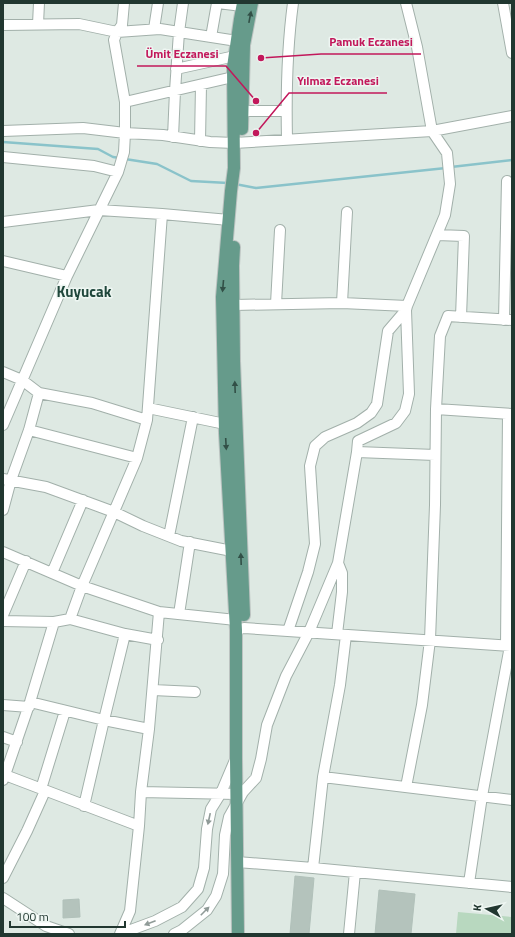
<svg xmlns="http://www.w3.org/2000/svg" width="515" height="937" font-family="'Titillium Web',sans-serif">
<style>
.green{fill:#b8d8bf}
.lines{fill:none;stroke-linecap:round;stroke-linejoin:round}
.stream{stroke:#8ac3ca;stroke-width:2.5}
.building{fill:#b4c3bc;stroke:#b1c1ba}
.minor-casing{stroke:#a2b0aa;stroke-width:12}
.major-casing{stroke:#bcc3c1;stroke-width:14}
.minor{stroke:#fff;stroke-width:10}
.major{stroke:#669b8b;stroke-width:12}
.oneway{fill:#325047}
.oneway2{fill:#909b98}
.labels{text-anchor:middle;stroke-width:3;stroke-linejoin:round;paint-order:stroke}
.district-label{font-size:15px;font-weight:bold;fill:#1f473b;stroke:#eef6f2}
.leader{fill:none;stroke:#c2185b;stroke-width:1.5}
.callout-dot{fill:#c2185b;stroke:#eef6f2;stroke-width:1.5}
.callout-label{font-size:12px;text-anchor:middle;font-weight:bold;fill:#c2185b;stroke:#eef6f2;stroke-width:3;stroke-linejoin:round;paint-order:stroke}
</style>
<rect width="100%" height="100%" fill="#dee9e3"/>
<path class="green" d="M458 912 512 917V934H456Z"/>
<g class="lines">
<path class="stream" d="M3 142 98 149 113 157 120 158
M125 159 157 164 191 181 228 183
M451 167 512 160
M235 184 256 188 446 168"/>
</g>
<path class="building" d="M295 876 314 878 309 934H290Z
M379 890 415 894 411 934H375Z
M79 899 80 917 63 918V900Z"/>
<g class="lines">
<g class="minor-casing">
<path id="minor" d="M218 3 242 6
M503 3 512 53
M38 24 39 3
M3 25 79 24 117 32 160 29 237 41
M154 29 158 3
M211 37 217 3
M176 69 235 56
M125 102 233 77
M242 111H286
M3 131 83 128 125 133 163 135 210 142 234 143 432 131 512 116
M173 137 175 91 179 32 183 3
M287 139C286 94 287 48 293 3
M200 141 201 85
M3 157 94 166 118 172
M162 214 229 220
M3 222 99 210 162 214 147 420 137 458 82 586 70 619 54 622 30 702 5 775 3 780
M437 235 464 236 461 317
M3 261 67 276
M342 303 347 212
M276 304 280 230
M234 305 342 303 407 306
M504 320 507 181
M3 372 22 380 39 393 92 403 147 420
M148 408 225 424
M436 409 512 414
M3 425 67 276 118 172 124 152 125 133V102L114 40 117 32 122 25 124 3
M29 430 137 458
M357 452 358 441 396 423 405 411 409 394 406 310
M3 479 46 487 114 512 143 526 181 541 232 551
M3 510 11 480 29 430 39 393
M169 536 193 417
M3 552 82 586 159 612 236 620
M52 573 83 500
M179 614 190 542
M3 615 26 561
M70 619 125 634 158 640
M3 621 54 622
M236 630 244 628 512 646
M288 631 308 572 315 544 310 466 315 446 325 437 357 423 371 413 377 404 388 331 406 310 407 306 445 215 450 184 447 153 432 131 417 47 406 3
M337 634 342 592V573L338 563
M506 646 508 414
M153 690 195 692
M30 702 104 720 149 729
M3 705 29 707
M3 737 17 742
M5 775 139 826
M323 777 512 800
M406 787 422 705 430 640 435 505 436 409 440 336 448 316 512 320
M41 789 65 711
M141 792 236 794 243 792
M84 806 104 720 125 634
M237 862 313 868 512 887
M313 868 323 777 340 685 346 635
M3 878 27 831 45 791
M469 883 482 796 510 646
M3 898 46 926 69 934
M120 934 130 911 139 826 141 792 149 729 159 612
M120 934 155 921 182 907 198 889 204 868 207 829 211 809 221 793 235 760
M174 934 182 930 207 910 216 896 223 874 225 835 229 817 243 792 256 778 261 759 267 725 286 676 309 632 338 563 357 452 435 455
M349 934 355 872"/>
</g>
<g class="major-casing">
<path id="major" d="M242 129 244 45 252 3
M234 247 233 266 234 361 244 615
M238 934 236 758V630L225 433 222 297 231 191 234 168 233 67 240 19 243 3"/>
</g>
<use href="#minor" class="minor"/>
<use href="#major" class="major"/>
</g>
<defs><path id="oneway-solid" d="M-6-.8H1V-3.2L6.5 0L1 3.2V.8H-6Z"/></defs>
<g class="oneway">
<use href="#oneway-solid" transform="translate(250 17) rotate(-79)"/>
<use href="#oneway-solid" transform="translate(223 286) rotate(95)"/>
<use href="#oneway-solid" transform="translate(235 387) rotate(-92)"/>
<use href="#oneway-solid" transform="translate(226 444) rotate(87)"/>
<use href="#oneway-solid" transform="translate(241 559) rotate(-92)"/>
</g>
<g class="oneway2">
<use href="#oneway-solid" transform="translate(209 819) rotate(102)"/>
<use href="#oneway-solid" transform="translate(205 911) rotate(-45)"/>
<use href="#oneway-solid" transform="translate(150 923) rotate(159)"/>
</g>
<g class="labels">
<g class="district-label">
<text x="84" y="297">Kuyucak</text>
</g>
</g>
<path class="leader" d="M261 58L321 54H421M256 101L226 66H137M256 133L289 93H387"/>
<g class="callout-dot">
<circle cx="261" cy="58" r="4"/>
<circle cx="256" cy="101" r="4"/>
<circle cx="256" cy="133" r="4"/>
</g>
<g class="callout-label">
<text x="371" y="46">Pamuk Eczanesi</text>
<text x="182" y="58">Ümit Eczanesi</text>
<text x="338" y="85">Yılmaz Eczanesi</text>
</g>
<rect width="515" height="937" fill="none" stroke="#213730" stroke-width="8"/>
<g transform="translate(487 909) rotate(278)" stroke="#eef6f2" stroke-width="3" paint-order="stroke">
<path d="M0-3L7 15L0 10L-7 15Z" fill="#213730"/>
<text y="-6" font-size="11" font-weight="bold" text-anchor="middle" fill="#213730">K</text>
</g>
<path d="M10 921v6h115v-6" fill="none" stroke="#213730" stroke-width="2"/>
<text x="16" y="921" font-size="12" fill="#213730" stroke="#eef6f2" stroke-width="3" paint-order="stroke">100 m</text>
</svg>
